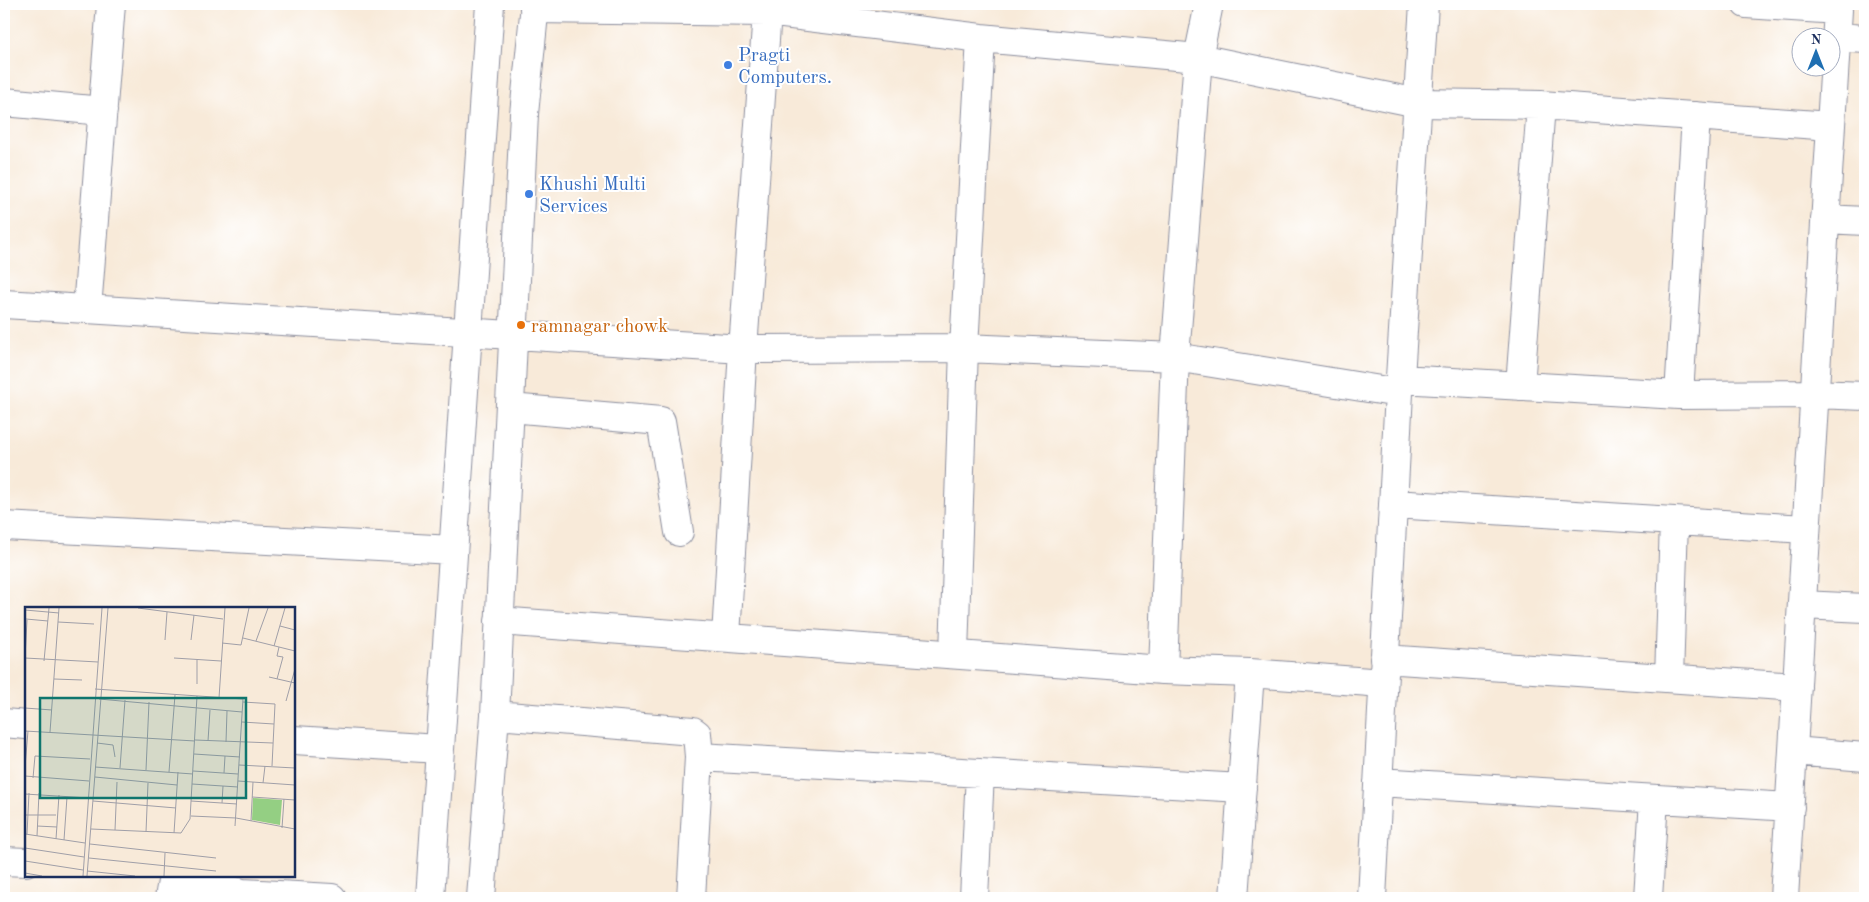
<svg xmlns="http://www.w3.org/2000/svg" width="1869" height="902" font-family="'Old Standard TT',serif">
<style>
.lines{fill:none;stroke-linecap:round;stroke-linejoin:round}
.minor-casing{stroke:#8a8c9c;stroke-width:30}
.minor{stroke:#fff;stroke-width:28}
.shop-dot{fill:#3f7fe0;stroke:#fff;stroke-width:2}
.food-dot{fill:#e8710a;stroke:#fff;stroke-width:2}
.labels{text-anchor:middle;stroke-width:4;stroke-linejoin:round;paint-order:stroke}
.shop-label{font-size:19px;fill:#366cbe;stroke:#fff;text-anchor:start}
.food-label{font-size:19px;fill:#c56008;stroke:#fff;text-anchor:start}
.inset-road{fill:none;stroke:#a09fa8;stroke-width:1}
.view{fill:#0f766e;fill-opacity:0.15;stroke:#0f766e;stroke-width:2.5}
.inset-edge{fill:none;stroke:#1b2f5e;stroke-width:2.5}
</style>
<rect width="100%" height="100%" fill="#fff"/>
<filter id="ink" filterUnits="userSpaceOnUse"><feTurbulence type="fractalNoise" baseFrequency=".02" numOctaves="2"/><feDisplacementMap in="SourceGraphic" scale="10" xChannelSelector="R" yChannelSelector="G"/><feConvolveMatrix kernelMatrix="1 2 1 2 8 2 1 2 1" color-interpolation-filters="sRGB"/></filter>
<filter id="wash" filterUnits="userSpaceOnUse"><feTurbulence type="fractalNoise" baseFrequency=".0096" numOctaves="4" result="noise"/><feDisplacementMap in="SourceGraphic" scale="20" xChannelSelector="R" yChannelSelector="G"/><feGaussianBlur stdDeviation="1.12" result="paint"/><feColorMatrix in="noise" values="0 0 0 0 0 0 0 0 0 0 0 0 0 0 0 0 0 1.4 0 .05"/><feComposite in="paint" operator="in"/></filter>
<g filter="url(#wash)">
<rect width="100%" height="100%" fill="#f8ead9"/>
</g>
<g filter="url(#ink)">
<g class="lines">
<g class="minor-casing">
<path id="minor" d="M1746 4 1838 10 1784 898
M534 9 767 12 981 38 1198 58 1418 103 1541 105 1831 126
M1837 37 1865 39
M4 102 103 111
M1825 219 1865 221
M4 304 743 349 964 348 1175 357 1399 393
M87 309 111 4
M1400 379 1679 395 1815 394 1865 396
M1520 386 1541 105
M1679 395 1696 116
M510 408 661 421 679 532
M1393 504 1806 529
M4 526 453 550
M1802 605 1865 608
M499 621 1163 670 1250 673 1383 683
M726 637 743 349 767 12
M954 654 964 348 981 38
M1384 659 1797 687
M1163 670 1175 357 1198 58 1209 4
M1669 678 1674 521
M495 715 693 731 697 734 699 757 691 898
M4 723 26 725
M294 740 439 749
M1793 751 1865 757
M699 757 1242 788
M1378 782 1790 807
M4 861 26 862
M182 876 242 893 332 898
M169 898 173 876
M430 898 490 4
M481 898 495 715 524 114 535 4
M974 898 980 773
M1234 898 1250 673
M1372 898 1399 393 1424 4
M1648 898 1654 799"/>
</g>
<use href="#minor" class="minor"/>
</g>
</g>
<g class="shop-dot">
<circle cx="728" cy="65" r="5"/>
<circle cx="529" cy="194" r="5"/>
</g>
<circle class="food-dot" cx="521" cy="325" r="5"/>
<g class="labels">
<g class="shop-label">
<text x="738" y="61">Pragti<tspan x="738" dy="22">Computers.</tspan></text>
<text x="539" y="190">Khushi Multi<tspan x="539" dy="22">Services</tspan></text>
</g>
<g class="food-label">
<text x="531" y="332">ramnagar chowk</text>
</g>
</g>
<g transform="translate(25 607)">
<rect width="270" height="270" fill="#f8ead9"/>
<path d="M228 191 257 193 255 218 227 213Z" fill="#94cf83"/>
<path class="inset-road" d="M113 1 198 12M0 3 34 6M1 12 23 14M33 15 69 17M255 19 270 23M218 31 270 44M140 33 142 5M166 33 169 8M231 34 243 1M197 36 216 38 224 1M249 39 260 1M0 51 73 55M0 51 2 13M149 51 196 54M19 54 24 1M244 70 270 76M29 72 57 73M252 72 258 50 252 49 254 40M172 77V53M70 82 218 92 210 219M194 91 200 1M74 92 217 105M261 94 270 62M218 95 250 97 247 159M0 101 27 103M217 115 249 117M0 124 170 134M25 125 34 1M170 133 248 136M183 134 185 103M201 135 202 104M72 136 88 138 90 150M169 147 215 150M214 158 270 161M0 160 3 124M70 160 168 167M95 161 100 93M121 163 124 95M168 164 213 167M144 165 150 88M199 166 200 149M0 169 64 174M70 170 152 178M8 171 10 149 65 152M213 174 270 178M238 176 240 159M167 177 213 180M0 187 64 191M227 190 270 193M68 194 151 201M166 194 212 197M197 196 198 179M0 208H31M166 209 211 211 270 222M226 214 228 175M12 219 32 220M257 221 259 192M66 222 156 226 165 212 172 89M90 223 92 175M121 225 123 176M149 226 153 165M0 227 60 236M2 227 4 186M12 229 14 186M31 232 34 188M39 233 42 190M65 237 191 251M0 241 59 250M64 251 191 264M0 254 58 263M62 264 110 269M0 266 17 269M58 269 77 1M62 269 83 1M139 269 140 246"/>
<path class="view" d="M15 91H221V191H15Z"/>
<rect width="270" height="270" class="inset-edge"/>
</g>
<rect width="1869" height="902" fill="none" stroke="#fff" stroke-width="20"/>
<g transform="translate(1816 52)"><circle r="24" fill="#ffffff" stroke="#a4acbf"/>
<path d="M0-4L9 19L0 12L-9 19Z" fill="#1f6fb2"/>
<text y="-8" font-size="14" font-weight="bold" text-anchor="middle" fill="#1b2f5e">N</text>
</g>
</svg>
